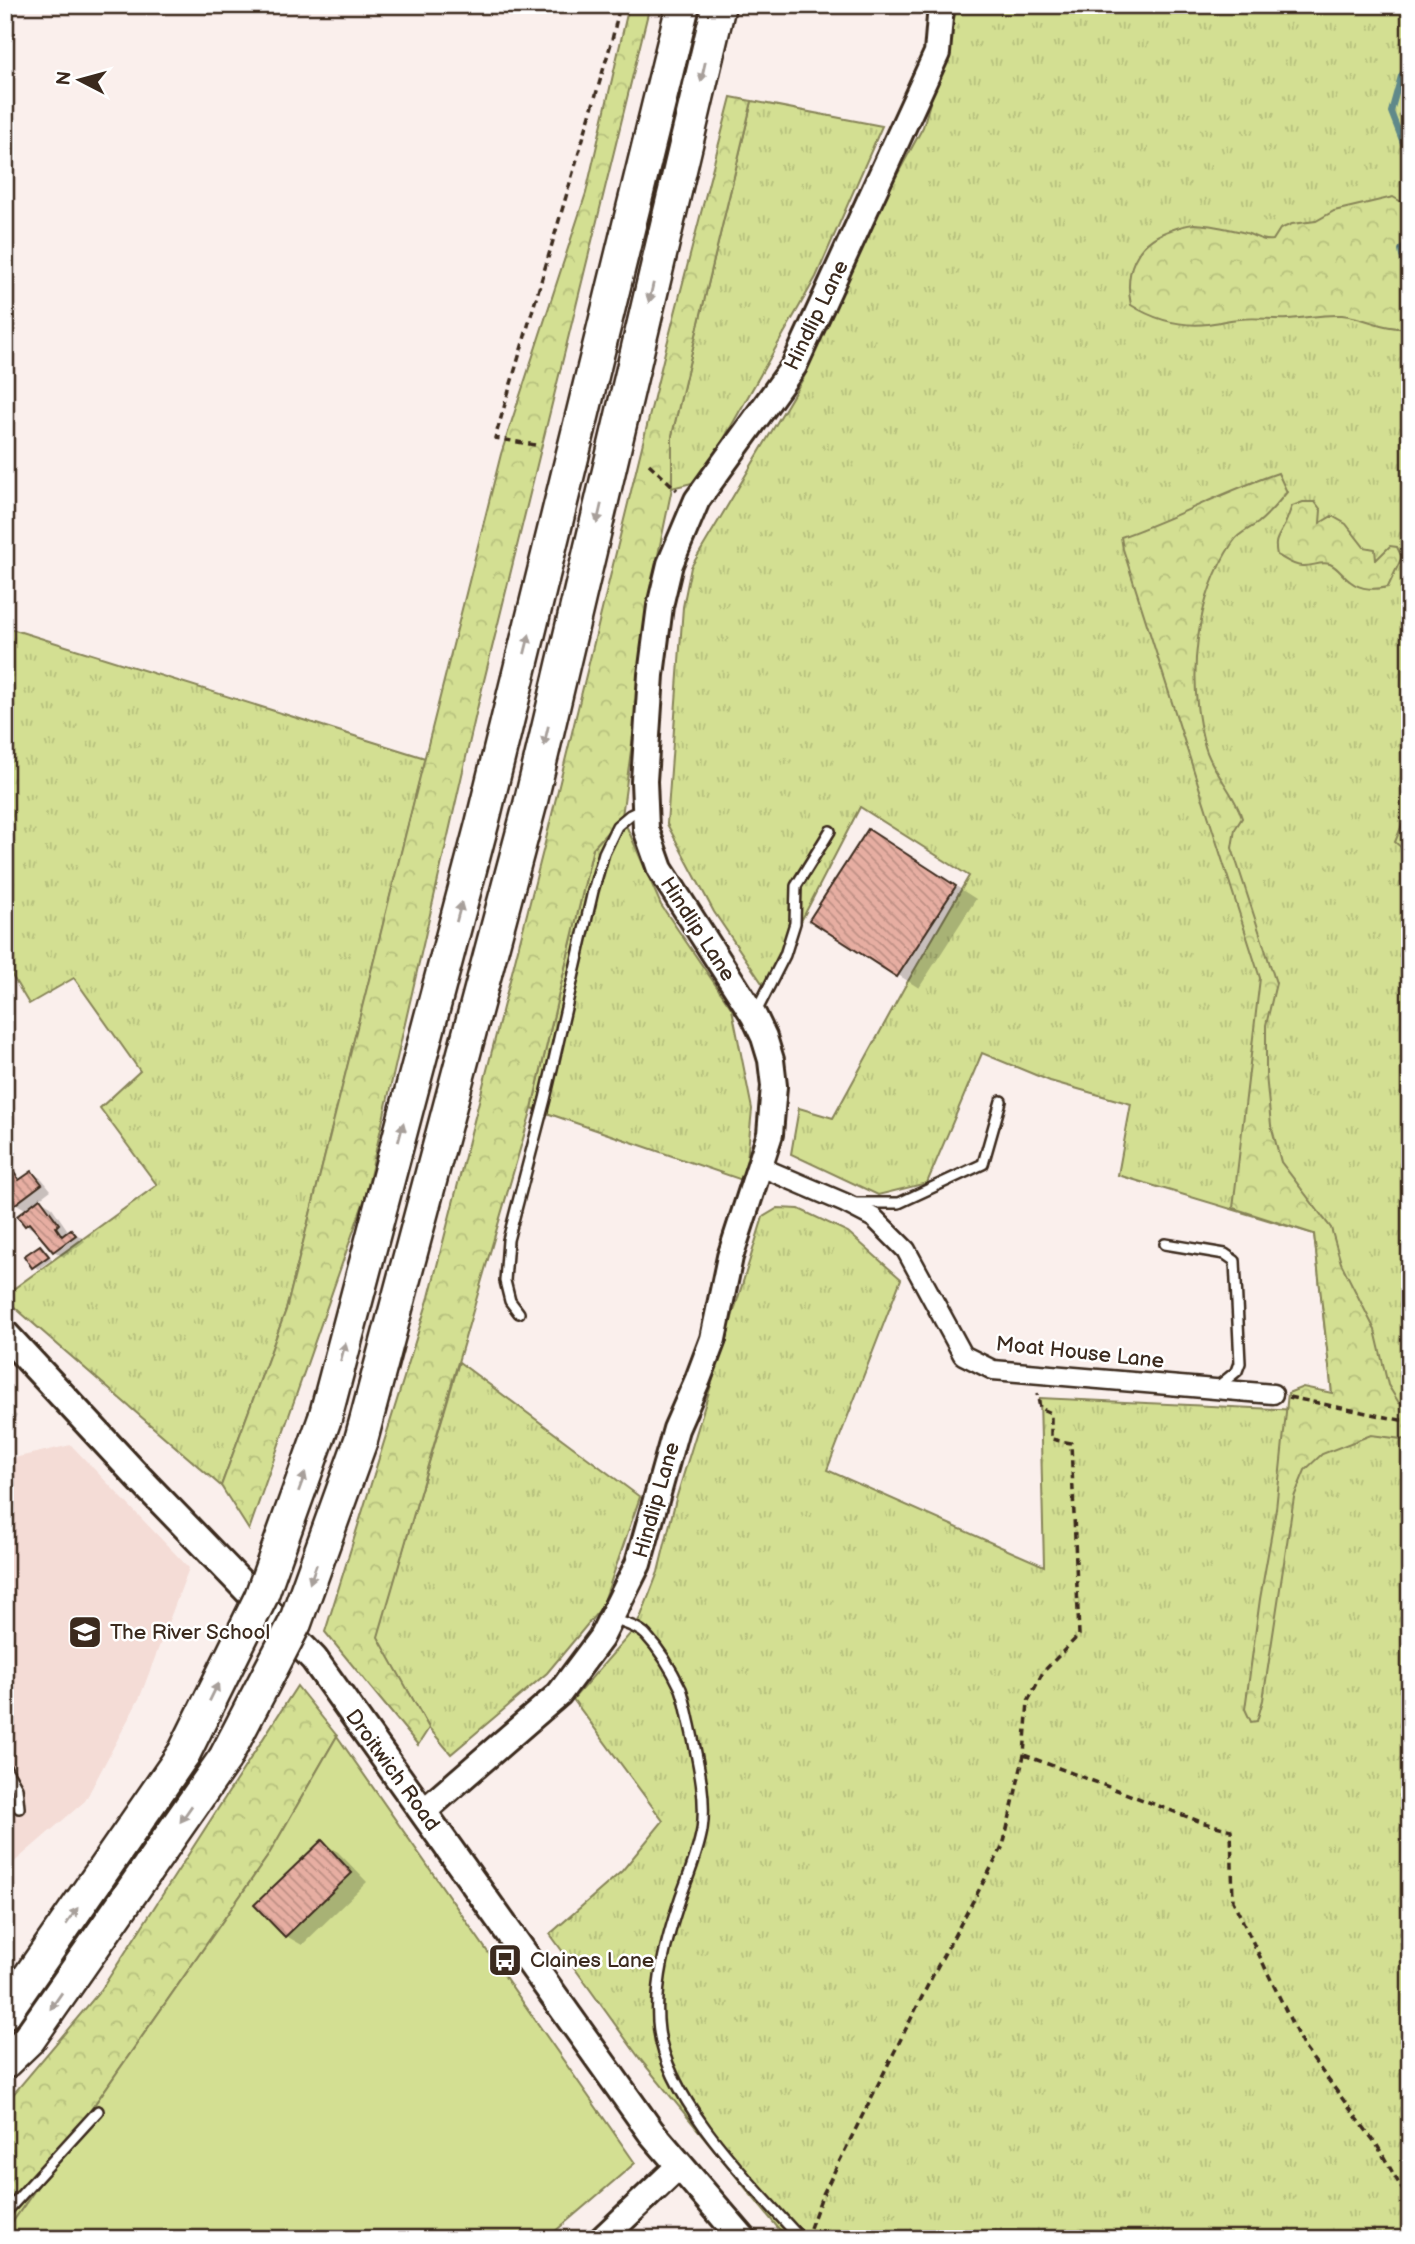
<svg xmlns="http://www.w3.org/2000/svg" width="1415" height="2244" font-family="'Balsamiq Sans',sans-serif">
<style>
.built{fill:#f4dcd6}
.grass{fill:url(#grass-tufts);stroke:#878458;stroke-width:2}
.forest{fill:url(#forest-crowns);stroke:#878458;stroke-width:2}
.green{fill:#d3df92;stroke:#878458;stroke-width:2}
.shadow{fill:#0003}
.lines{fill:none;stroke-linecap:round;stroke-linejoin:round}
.stream{stroke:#5f898a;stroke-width:6}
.building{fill:url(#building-back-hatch);stroke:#3b2a1e;stroke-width:2}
.lane-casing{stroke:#3b2a1e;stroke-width:14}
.street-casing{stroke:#3b2a1e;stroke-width:23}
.secondary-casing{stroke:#3b2a1e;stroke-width:30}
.primary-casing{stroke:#3b2a1e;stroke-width:32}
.highway-casing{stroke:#3b2a1e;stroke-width:37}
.path{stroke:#3b2a1e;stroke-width:3.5;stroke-dasharray:7 5;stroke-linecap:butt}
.lane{stroke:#fff;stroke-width:9}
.street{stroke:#fff;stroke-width:18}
.secondary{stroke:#fff;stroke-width:24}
.primary{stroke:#fff;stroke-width:26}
.highway{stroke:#fff;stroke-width:32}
.highway-bridge-casing{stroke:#3b2a1e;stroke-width:37;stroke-linecap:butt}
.highway-bridge{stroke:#fff;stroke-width:32}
.oneway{fill:#a79f9a}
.labels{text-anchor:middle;stroke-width:5;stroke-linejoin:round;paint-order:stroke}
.street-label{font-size:21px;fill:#3b2a1e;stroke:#fff}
.poi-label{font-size:21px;fill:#3b2a1e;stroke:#fff;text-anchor:start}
</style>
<defs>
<pattern id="grass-tufts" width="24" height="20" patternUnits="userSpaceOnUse" patternTransform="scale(1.75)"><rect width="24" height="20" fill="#d3df92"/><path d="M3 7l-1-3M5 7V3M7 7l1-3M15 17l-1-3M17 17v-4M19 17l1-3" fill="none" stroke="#b6c07d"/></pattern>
<pattern id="forest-crowns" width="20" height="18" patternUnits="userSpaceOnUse" patternTransform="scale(1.75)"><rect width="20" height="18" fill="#d3df92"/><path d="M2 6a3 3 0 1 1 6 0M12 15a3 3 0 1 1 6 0" fill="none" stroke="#b6c07d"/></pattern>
<pattern id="building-back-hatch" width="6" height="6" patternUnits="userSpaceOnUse" patternTransform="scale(1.75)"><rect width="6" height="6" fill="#e7aea2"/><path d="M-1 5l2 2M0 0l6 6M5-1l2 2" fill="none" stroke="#bc8e83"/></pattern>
</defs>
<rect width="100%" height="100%" fill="#faefec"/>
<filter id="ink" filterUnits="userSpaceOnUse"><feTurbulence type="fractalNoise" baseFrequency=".0143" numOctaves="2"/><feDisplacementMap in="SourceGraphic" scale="14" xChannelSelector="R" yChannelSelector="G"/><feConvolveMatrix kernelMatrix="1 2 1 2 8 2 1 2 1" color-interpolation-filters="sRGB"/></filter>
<g filter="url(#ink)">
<path class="built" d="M71 1445 189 1568 140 1697 85 1801 12 1864 5 1874V1460Z"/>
<path class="grass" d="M958 5H1410V2239H787L640 2059 550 1934 622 1871 663 1821 573 1699 631 1633 641 1616 658 1572 676 1499 763 1217 778 1208 799 1209 848 1232 901 1279 827 1470 1044 1566 1040 1398 1298 1410 1332 1393 1314 1234 1118 1175 1131 1104 1050 1081 982 1053 927 1183 878 1195 791 1154 799 1108 833 1118 904 988 969 876 860 807 766 989 714 912 667 824 683 607 691 567 804 377 828 307 846 269 923 127Z
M752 101 882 126 816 277 700 481 672 488V435Z
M5 627 425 758 286 1310 221 1486 5 1299V1295L157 1185 100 1108 140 1071 74 978 29 1004 5 964Z
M622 816 661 905 732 1009 752 1109 745 1181 532 1108 593 848Z
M459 1362 640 1497 602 1607 547 1673 451 1754 429 1728 377 1637Z"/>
<path class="forest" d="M629 5H650L478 705 365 1198 249 1530 221 1486 286 1310 501 454 586 193Z
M731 97 752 101 672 435V488L658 555 622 816 593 848 532 1108 378 1637 429 1728 418 1745 325 1632 429 1297 544 847 666 348Z
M1393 197 1410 207V328C1383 330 1368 318 1342 315 1324 314 1306 318 1288 319 1272 320 1256 317 1240 319 1229 319 1219 323 1208 324 1180 327 1155 320 1131 305 1124 272 1135 243 1168 231 1176 228 1185 225 1194 224 1209 224 1228 229 1242 232 1253 234 1261 242 1273 240L1280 229 1292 224 1316 221 1334 211Z
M1278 473 1287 492C1278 503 1269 514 1258 523 1250 529 1238 533 1233 542 1195 598 1187 678 1204 743 1211 771 1234 791 1242 818L1235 829 1232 848 1276 983 1266 1025V1075L1271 1125 1281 1162 1331 1228 1341 1263 1375 1330 1388 1385 1399 1403 1410 1406V1440L1371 1435 1322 1454 1305 1470 1294 1497 1263 1700 1257 1721 1251 1722 1245 1709 1260 1599 1276 1509 1288 1393 1303 1387 1332 1393 1314 1234 1233 1208 1260 978 1123 549 1121 537C1175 518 1225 491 1278 473Z
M1303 502H1315L1321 510 1320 523 1332 516 1346 524 1364 547 1375 549 1376 560 1390 546 1397 547 1402 557 1388 587C1376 590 1361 590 1351 582 1343 577 1339 568 1330 564 1320 561 1312 567 1302 566 1293 566 1285 559 1277 555 1274 541 1277 539 1283 528 1287 521 1289 513 1292 506Z
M1410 821V855L1395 842 1402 825Z
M297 1686 337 1736 268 1856 5 2233V2104L101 1990Z"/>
<path class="green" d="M337 1736 635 2163 546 2239H5V2233L268 1856Z"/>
<path class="shadow" d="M984 5H1016V10L989 8Z
M889 843 976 899 919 988 811 920Z
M5 1135 13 1144 5 1150Z
M5 1163 10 1171 23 1180 32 1173 42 1179 51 1190 39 1199 51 1206 69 1232 71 1231 81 1237 85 1241 64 1257 54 1251 36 1231 26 1225 27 1210 15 1203 5 1190Z
M40 1247 52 1259 38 1269 34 1266Z
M5 1405 17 1416 6 1428H5Z
M322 1843 338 1852 367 1882 302 1945 286 1936Z"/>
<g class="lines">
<path class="stream" d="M1410 63 1401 76 1391 112 1407 153 1410 180
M1410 239 1401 250 1410 294"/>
</g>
<path class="building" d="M868 829 956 886 897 977 809 920Z
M11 1168 19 1180 32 1171 42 1184 14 1205 5 1193V1173Z
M40 1198 59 1224 56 1227 62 1236 71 1229 76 1235 53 1252 29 1223 25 1226 17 1216Z
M40 1245 49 1256 32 1268 24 1256Z
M322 1840 352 1873 285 1937 254 1905Z"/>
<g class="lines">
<g class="lane-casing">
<path id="lane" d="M755 1014 785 955 795 923 796 886 830 831
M853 1203H899L983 1164 1001 1101
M1165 1244 1225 1254 1235 1261 1240 1363 1237 1371 1216 1388
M519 1313 510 1301 505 1281 508 1240 545 1099 593 891 604 853 617 826 630 815 643 809
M613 1619C623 1623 639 1627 646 1635 660 1650 672 1670 681 1689 685 1700 687 1713 690 1725 697 1758 707 1796 702 1830 698 1853 689 1874 681 1896 667 1938 653 1986 659 2031 668 2102 753 2186 801 2239
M5 1767 17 1788 19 1808
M5 2213 98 2111"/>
</g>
<g class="street-casing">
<path id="street" d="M761 1167 845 1203 874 1218 906 1250 963 1355 993 1370 1273 1394"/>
</g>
<g class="secondary-casing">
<path id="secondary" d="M423 1812 559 1694 601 1638 638 1564 676 1429 698 1379 713 1339 730 1257 770 1134 774 1086 771 1060 764 1037 754 1016 660 869 646 829 644 781 651 675 660 606 670 564 697 500 794 366 937 53 941 5
M602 2239 680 2165"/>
</g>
<g class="primary-casing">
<path id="primary" d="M5 1334 139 1478 314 1659 651 2132 743 2239"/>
</g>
<g class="highway-casing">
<path id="highway" d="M325 1418 482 824 683 5
M361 1440 530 805 719 5
M5 2012 184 1753
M5 2062 29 2039 225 1758"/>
</g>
<path class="path" d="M535 445 495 438 612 40 620 5
M649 464 677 490
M1289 1397 1410 1422
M1024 1755 1201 1822 1231 1830 1233 1901 1303 2046 1377 2145 1410 2203
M810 2228 822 2196 935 1971 1003 1846 1024 1755 1028 1701 1043 1672 1079 1635 1071 1443 1051 1439V1413L1040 1408 1037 1393"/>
<use href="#lane" class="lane"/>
<use href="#street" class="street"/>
<use href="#secondary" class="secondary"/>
<use href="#primary" class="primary"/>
<use href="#highway" class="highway"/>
<g class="highway-bridge-casing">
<path id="highway-bridge" d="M184 1753 261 1597 325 1418
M225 1758 295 1623 361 1440"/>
</g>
<use href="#highway-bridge" class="highway-bridge"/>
</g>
<defs><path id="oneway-solid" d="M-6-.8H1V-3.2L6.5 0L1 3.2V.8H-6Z" transform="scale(1.75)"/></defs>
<g class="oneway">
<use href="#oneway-solid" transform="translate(703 72) rotate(103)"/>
<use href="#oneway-solid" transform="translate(651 293) rotate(103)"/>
<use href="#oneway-solid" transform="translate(599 514) rotate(103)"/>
<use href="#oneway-solid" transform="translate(527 644) rotate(-76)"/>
<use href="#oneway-solid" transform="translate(546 736) rotate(103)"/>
<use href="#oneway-solid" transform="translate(459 912) rotate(-75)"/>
<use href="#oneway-solid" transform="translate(401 1132) rotate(-75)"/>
<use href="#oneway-solid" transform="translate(343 1352) rotate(-75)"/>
<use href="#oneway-solid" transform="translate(302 1482) rotate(-70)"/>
<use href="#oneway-solid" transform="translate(313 1574) rotate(110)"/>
<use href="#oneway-solid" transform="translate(214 1692) rotate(-64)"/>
<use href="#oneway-solid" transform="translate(186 1814) rotate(125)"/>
<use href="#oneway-solid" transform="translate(72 1916) rotate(-55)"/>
<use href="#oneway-solid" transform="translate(56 2001) rotate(125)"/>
</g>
</g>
<defs>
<g id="school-square" transform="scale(1.75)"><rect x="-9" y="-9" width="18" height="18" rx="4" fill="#3b2a1e" stroke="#fff"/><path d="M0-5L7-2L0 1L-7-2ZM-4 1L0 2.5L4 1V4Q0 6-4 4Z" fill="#fff"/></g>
<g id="bus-square" transform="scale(1.75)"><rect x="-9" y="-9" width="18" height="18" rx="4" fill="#3b2a1e" stroke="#fff"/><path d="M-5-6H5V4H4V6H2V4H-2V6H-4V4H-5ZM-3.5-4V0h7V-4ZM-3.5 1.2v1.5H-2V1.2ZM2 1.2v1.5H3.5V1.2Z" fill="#fff"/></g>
</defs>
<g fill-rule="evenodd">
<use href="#school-square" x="85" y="1632"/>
<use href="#bus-square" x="505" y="1960"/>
</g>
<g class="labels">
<g class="street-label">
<text transform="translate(816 315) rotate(-64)" y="7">Hindlip Lane</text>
<text transform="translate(698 929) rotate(57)" y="7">Hindlip Lane</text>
<text transform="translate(1080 1352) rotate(6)" y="7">Moat House Lane</text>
<text transform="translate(656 1500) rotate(-74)" y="7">Hindlip Lane</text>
<text transform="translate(393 1770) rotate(54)" y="7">Droitwich Road</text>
</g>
<g class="poi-label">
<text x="110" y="1639">The River School</text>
<text x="530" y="1967">Claines Lane</text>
</g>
</g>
<rect width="1415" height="2244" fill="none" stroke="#fff" stroke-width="28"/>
<rect x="14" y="14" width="1387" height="2216" fill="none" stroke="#3b2a1e" stroke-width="2.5" filter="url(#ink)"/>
<g transform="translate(80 80) rotate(276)" stroke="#ffffff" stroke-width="5" paint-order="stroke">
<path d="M0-5L12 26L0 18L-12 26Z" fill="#3b2a1e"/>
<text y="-10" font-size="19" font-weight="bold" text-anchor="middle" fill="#3b2a1e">N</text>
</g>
</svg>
